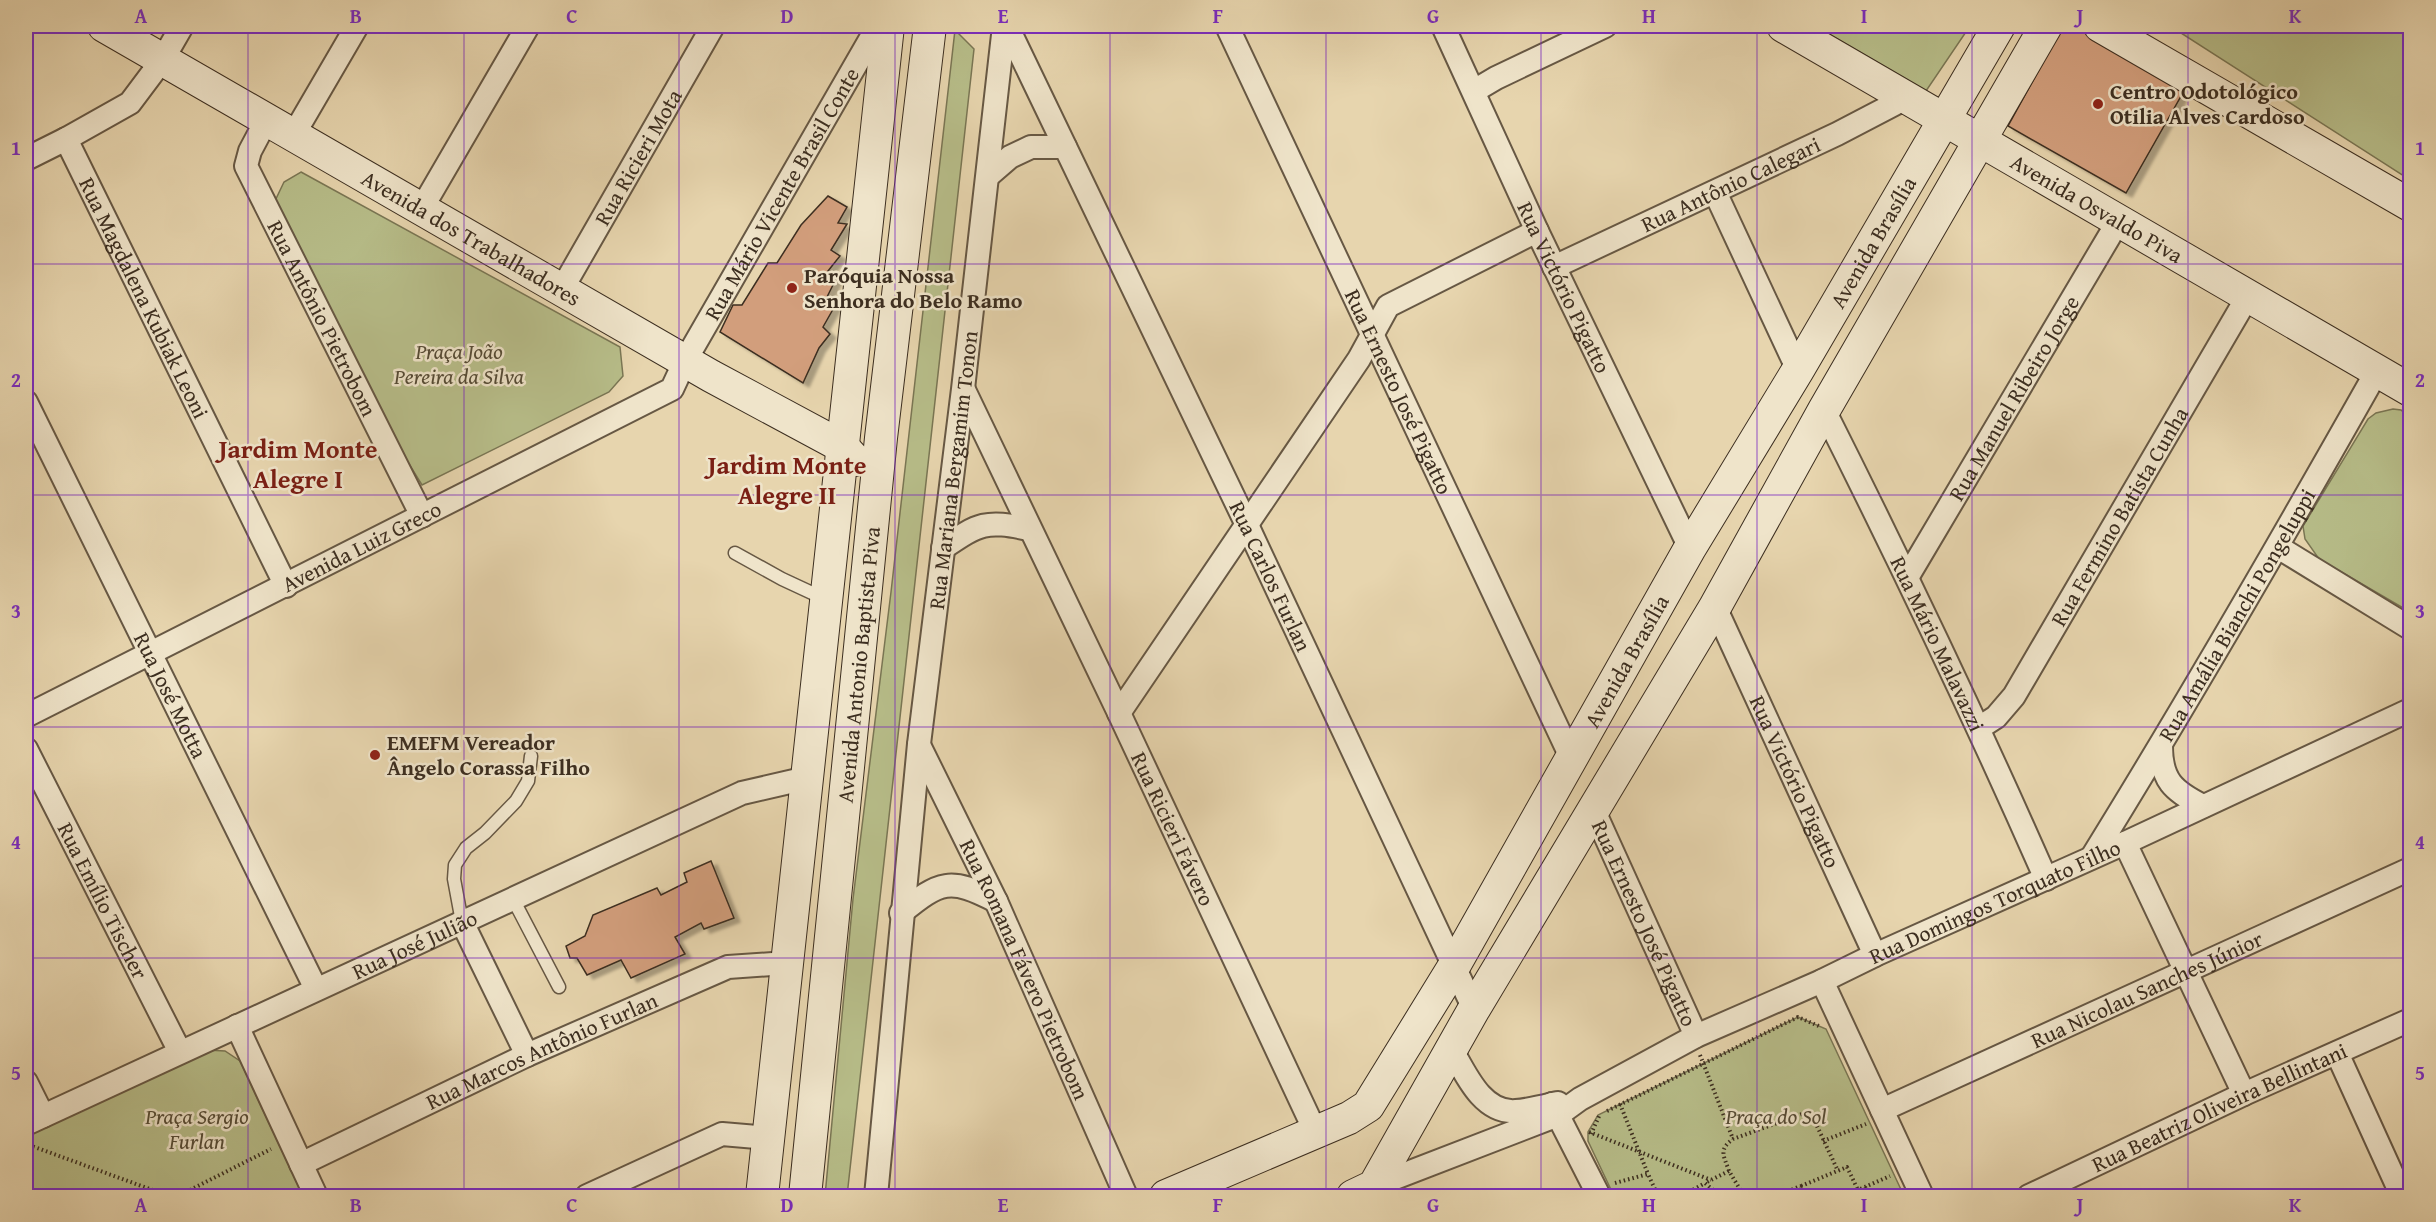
<svg xmlns="http://www.w3.org/2000/svg" width="2436" height="1222" font-family="'Gentium Book Plus',serif">
<style>
.green{fill:#b7bd89;stroke:#7a7654;stroke-width:1.5}
.building{fill:#d29e7b;stroke:#3c2e20;stroke-width:1.5;filter:url(#shadow)}
.lines{fill:none;stroke-linecap:round;stroke-linejoin:round}
.lane-casing{stroke:#675844;stroke-width:15}
.street-casing{stroke:#675844;stroke-width:26}
.secondary-casing{stroke:#3c2e20;stroke-width:34}
.path{stroke:#3c2e20;stroke-width:4;stroke-dasharray:1.5 3;stroke-linecap:butt}
.lane{stroke:#efe4ca;stroke-width:12}
.street{stroke:#efe4ca;stroke-width:22}
.secondary{stroke:#efe4ca;stroke-width:32}
.grid{fill:none;stroke:#7b2cbf;stroke-width:1.5;stroke-opacity:0.55}
.poi-dot{fill:#8f2418;stroke:#efe4ca;stroke-width:2}
.labels{text-anchor:middle;stroke-width:5;stroke-linejoin:round;paint-order:stroke}
.poi-label{font-size:22px;font-weight:bold;fill:#3c2e20;stroke:#efe4ca;text-anchor:start}
.street-label{font-size:22px;fill:#3c2e20;stroke:#efe4ca}
.park-label{font-size:22px;font-style:italic;fill:#554b35;stroke:#efe4ca}
.quarter-label{font-size:26px;font-weight:bold;fill:#7a1f14;stroke:#efe4ca}
.neatline{fill:none;stroke:#7b2cbf;stroke-width:2}
.grid-label{font-size:20px;text-anchor:middle;font-weight:bold;fill:#7b2cbf}
</style>
<defs>
<filter id="shadow"><feDropShadow dx="6" dy="4" stdDeviation="1.5" flood-color="#0004"/></filter>
</defs>
<rect width="100%" height="100%" fill="#e7d5ae"/>
<filter id="stains"><feTurbulence type="fractalNoise" baseFrequency=".00333" numOctaves="4"/><feColorMatrix values="0 0 0 0 .2 0 0 0 0 .09 0 0 0 0 .02 0 0 0 .5 -.17"/></filter>
<radialGradient id="worn" r=".72"><stop offset=".6" stop-color="#630" stop-opacity="0"/><stop offset="1" stop-color="#630" stop-opacity=".3"/></radialGradient>
<path class="green" d="M1815 26H1970L1926 91Z
M2170 26H2410V180Z
M955 30 974 49 847 1196H825L853 899 891 592Z
M301 172 620 347 623 376 609 392 422 485 391 435 274 203 284 182Z
M2393 409 2401 410 2410 418V612L2319 559 2305 539 2303 526 2368 419 2376 413Z
M1798 1017 1826 1029 1904 1196H1614L1588 1141V1132L1598 1115Z
M207 1050 225 1051 240 1061 303 1196H26V1135Z"/>
<path class="building" d="M2063 26H2081L2189 82 2126 193 2008 126Z
M828 196 847 207 838 223 847 224 831 250 840 256 828 271 836 279 827 297 836 304 823 327 830 334 819 348 803 383 720 332 733 305H742L768 263H777L801 225Z
M711 861 734 918 704 929 701 923 675 937 685 954 631 978 621 960 587 975 577 958H570L566 946 585 936 593 915 657 888 661 895 687 882 684 873Z"/>
<g class="lines">
<g class="lane-casing">
<path id="lane" d="M735 553 782 579 825 599
M513 899 559 987
M462 922 454 879 455 865 466 848 485 833 516 801 528 781 531 756"/>
</g>
<g class="street-casing">
<g id="street">
<path id="s1" d="M1007 26 1247 525 1474 1009"/>
<path id="s2" d="M1227 26 1571 757"/>
<path id="s3" d="M1443 26 1537 231 1690 548"/>
<path d="M1474 91 1496 78 1605 26"/>
<path id="s4" d="M267 119 250 151 246 166 422 516"/>
<path d="M294 134 357 26"/>
<path id="s5" d="M66 139 286 586"/>
<path d="M26 159 66 139 130 103 163 59 182 26"/>
<path d="M988 176 1010 157 1031 147H1065"/>
<path d="M1715 192 1798 370"/>
<path d="M422 208 528 26"/>
<path id="s6" d="M1554 267 1837 134 1906 98"/>
<path id="s7" d="M562 289 713 26"/>
<path id="s8" d="M964 390 1119 713 1315 1131"/>
<path id="s9" d="M26 402 316 989"/>
<path id="s10" d="M1824 410C1902 565 1976 720 2046 879"/>
<path d="M2278 547 2410 628"/>
<path d="M943 548C980 523 985 520 1029 529"/>
<path id="s11" d="M1908 576 2119 220"/>
<path id="s12" d="M1715 607 1875 955"/>
<path d="M1119 713 1359 359 1388 306 1537 231"/>
<path id="s13" d="M26 716 672 389 685 361 878 26"/>
<path id="s14" d="M1979 728 1996 717 2014 696 2248 296"/>
<path id="s15" d="M919 745 996 901 1126 1196"/>
<path d="M2161 746C2161 780 2173 791 2203 806"/>
<path id="s16" d="M26 749 180 1052"/>
<path id="s17" d="M1594 811 1696 1036"/>
<path d="M2125 843 2244 1094"/>
<path id="s18" d="M2092 857C2191 697 2285 534 2377 371"/>
<path d="M901 913C940 881 950 877 996 901"/>
<path d="M462 922 527 1055"/>
<path d="M1822 981 1922 1196"/>
<path d="M237 1026 316 1196"/>
<path d="M1452 1050C1466 1075 1483 1114 1516 1111 1530 1110 1545 1106 1558 1103"/>
<path d="M2337 1053 2402 1196"/>
<path d="M26 1082 43 1116"/>
<path d="M1552 1104 1599 1196"/>
<path id="s19" d="M1882 1110 2410 869"/>
<path id="s20" d="M26 1124 742 793 807 778"/>
<path id="s21" d="M301 1164 527 1055 728 967 787 963"/>
<path id="s22" d="M1374 1186 1558 1115 1580 1099 1696 1036 1822 981 1875 955 2125 843 2410 710"/>
<path d="M587 1196 722 1134 768 1138"/>
<path id="s23" d="M876 1196 919 744 963 389 1004 26"/>
<path id="s24" d="M2029 1196 2244 1094 2410 1020"/>
</g>
</g>
<g class="secondary-casing">
<g id="secondary">
<path id="s25" d="M104 26 711 376 843 447 855 460"/>
<path id="s26" d="M1783 26 2410 390"/>
<path d="M2100 26 2410 205"/>
<path d="M762 1196 888 26"/>
<path id="s27" d="M805 1196 881 438 930 26"/>
<path id="s28" d="M1166 1196 1349 1118 1368 1106 1453 968 1690 548 1798 370 1999 26"/>
<path d="M1353 1196 1374 1186 1474 1009 1715 607 1824 410 2046 26"/>
</g>
</g>
<path class="path" d="M1700 1055 1733 1139
M1620 1104 1648 1174
M1607 1111 1798 1017 1821 1027
M1589 1132 1711 1180
M1591 1134 1600 1114
M1823 1141 1866 1124
M29 1145 169 1196
M1729 1171C1724 1156 1718 1150 1733 1139L1810 1111 1838 1171
M1615 1183 1648 1174 1658 1196
M1801 1186 1847 1167 1858 1190
M1865 1187 1870 1196
M178 1196 271 1149
M1690 1196 1689 1192 1705 1183
M1720 1196 1705 1183 1729 1171 1744 1196
M1775 1196 1801 1186 1806 1196
M1844 1196 1890 1176"/>
<use href="#lane" class="lane"/>
<use href="#street" class="street"/>
<use href="#secondary" class="secondary"/>
</g>
<path class="grid" d="M248 26V1196M464 26V1196M679 26V1196M895 26V1196M1110 26V1196M1326 26V1196M1541 26V1196M1757 26V1196M1972 26V1196M2188 26V1196M26 264H2410M26 495H2410M26 727H2410M26 958H2410"/>
<g class="poi-dot">
<circle cx="2098" cy="104" r="6"/>
<circle cx="792" cy="288" r="6"/>
<circle cx="375" cy="755" r="6"/>
</g>
<g class="labels">
<g class="poi-label">
<text x="2110" y="99">Centro Odotológico<tspan x="2110" dy="25">Otilia Alves Cardoso</tspan></text>
<text x="804" y="283">Paróquia Nossa<tspan x="804" dy="25">Senhora do Belo Ramo</tspan></text>
<text x="387" y="750">EMEFM Vereador<tspan x="387" dy="25">Ângelo Corassa Filho</tspan></text>
</g>
<g class="street-label">
<text dy="8" stroke="none"><textPath href="#s7" startOffset="152">Rua Ricieri Mota</textPath></text>
<text dy="8" stroke="none"><textPath href="#s6" startOffset="195">Rua Antônio Calegari</textPath></text>
<text dy="8" stroke="none"><textPath href="#s13" startOffset="948">Rua Mário Vicente Brasil Conte</textPath></text>
<text dy="8" stroke="none"><textPath href="#s26" startOffset="363">Avenida Osvaldo Piva</textPath></text>
<text dy="8" stroke="none"><textPath href="#s25" startOffset="424">Avenida dos Trabalhadores</textPath></text>
<text dy="8" stroke="none"><textPath href="#s28" startOffset="1222">Avenida Brasília</textPath></text>
<text dy="8" stroke="none"><textPath href="#s3" startOffset="288">Rua Victório Pigatto</textPath></text>
<text dy="8" stroke="none"><textPath href="#s5" startOffset="177">Rua Magdalena Kubiak Leoni</textPath></text>
<text dy="8" stroke="none"><textPath href="#s4" startOffset="222">Rua Antônio Pietrobom</textPath></text>
<text dy="8" stroke="none"><textPath href="#s2" startOffset="404">Rua Ernesto José Pigatto</textPath></text>
<text dy="8" stroke="none"><textPath href="#s11" startOffset="207">Rua Manuel Ribeiro Jorge</textPath></text>
<text dy="8" stroke="none"><textPath href="#s23" startOffset="730">Rua Mariana Bergamim Tonon</textPath></text>
<text dy="8" stroke="none"><textPath href="#s14" startOffset="256">Rua Fermino Batista Cunha</textPath></text>
<text dy="8" stroke="none"><textPath href="#s13" startOffset="376">Avenida Luiz Greco</textPath></text>
<text dy="8" stroke="none"><textPath href="#s1" startOffset="610">Rua Carlos Furlan</textPath></text>
<text dy="8" stroke="none"><textPath href="#s18" startOffset="282">Rua Amália Bianchi Pongeluppi</textPath></text>
<text dy="8" stroke="none"><textPath href="#s10" startOffset="260">Rua Mário Malavazzi</textPath></text>
<text dy="8" stroke="none"><textPath href="#s28" startOffset="736">Avenida Brasília</textPath></text>
<text dy="8" stroke="none"><textPath href="#s27" startOffset="534">Avenida Antonio Baptista Piva</textPath></text>
<text dy="8" stroke="none"><textPath href="#s9" startOffset="327">Rua José Motta</textPath></text>
<text dy="8" stroke="none"><textPath href="#s12" startOffset="192">Rua Victório Pigatto</textPath></text>
<text dy="8" stroke="none"><textPath href="#s8" startOffset="486">Rua Ricieri Fávero</textPath></text>
<text dy="8" stroke="none"><textPath href="#s16" startOffset="170">Rua Emílio Tischer</textPath></text>
<text dy="8" stroke="none"><textPath href="#s22" startOffset="684">Rua Domingos Torquato Filho</textPath></text>
<text dy="8" stroke="none"><textPath href="#s17" startOffset="123">Rua Ernesto José Pigatto</textPath></text>
<text dy="8" stroke="none"><textPath href="#s20" startOffset="428">Rua José Julião</textPath></text>
<text dy="8" stroke="none"><textPath href="#s15" startOffset="248">Rua Romana Fávero Pietrobom</textPath></text>
<text dy="8" stroke="none"><textPath href="#s19" startOffset="291">Rua Nicolau Sanches Júnior</textPath></text>
<text dy="8" stroke="none"><textPath href="#s21" startOffset="266">Rua Marcos Antônio Furlan</textPath></text>
<text dy="8" stroke="none"><textPath href="#s24" startOffset="210">Rua Beatriz Oliveira Bellintani</textPath></text>
</g>
<g class="park-label">
<text x="459" y="359">Praça João<tspan x="459" dy="25">Pereira da Silva</tspan></text>
<text x="197" y="1124">Praça Sergio<tspan x="197" dy="25">Furlan</tspan></text>
<text x="1776" y="1124">Praça do Sol</text>
</g>
<g class="quarter-label">
<text x="298" y="458">Jardim Monte<tspan x="298" dy="30">Alegre I</tspan></text>
<text x="787" y="474">Jardim Monte<tspan x="787" dy="30">Alegre II</tspan></text>
</g>
</g>
<rect width="2436" height="1222" fill="none" stroke="#e7d5ae" stroke-width="66"/>
<rect x="33" y="33" width="2370" height="1156" class="neatline"/>
<g class="grid-label">
<text x="141" y="23">A</text>
<text x="356" y="23">B</text>
<text x="572" y="23">C</text>
<text x="787" y="23">D</text>
<text x="1003" y="23">E</text>
<text x="1218" y="23">F</text>
<text x="1433" y="23">G</text>
<text x="1649" y="23">H</text>
<text x="1864" y="23">I</text>
<text x="2080" y="23">J</text>
<text x="2295" y="23">K</text>
<text x="16" y="155">1</text>
<text x="2420" y="155">1</text>
<text x="16" y="387">2</text>
<text x="2420" y="387">2</text>
<text x="16" y="618">3</text>
<text x="2420" y="618">3</text>
<text x="16" y="849">4</text>
<text x="2420" y="849">4</text>
<text x="16" y="1080">5</text>
<text x="2420" y="1080">5</text>
<text x="141" y="1212">A</text>
<text x="356" y="1212">B</text>
<text x="572" y="1212">C</text>
<text x="787" y="1212">D</text>
<text x="1003" y="1212">E</text>
<text x="1218" y="1212">F</text>
<text x="1433" y="1212">G</text>
<text x="1649" y="1212">H</text>
<text x="1864" y="1212">I</text>
<text x="2080" y="1212">J</text>
<text x="2295" y="1212">K</text>
</g>
<rect width="100%" height="100%" filter="url(#stains)"/>
<rect width="100%" height="100%" fill="url(#worn)"/>
</svg>
